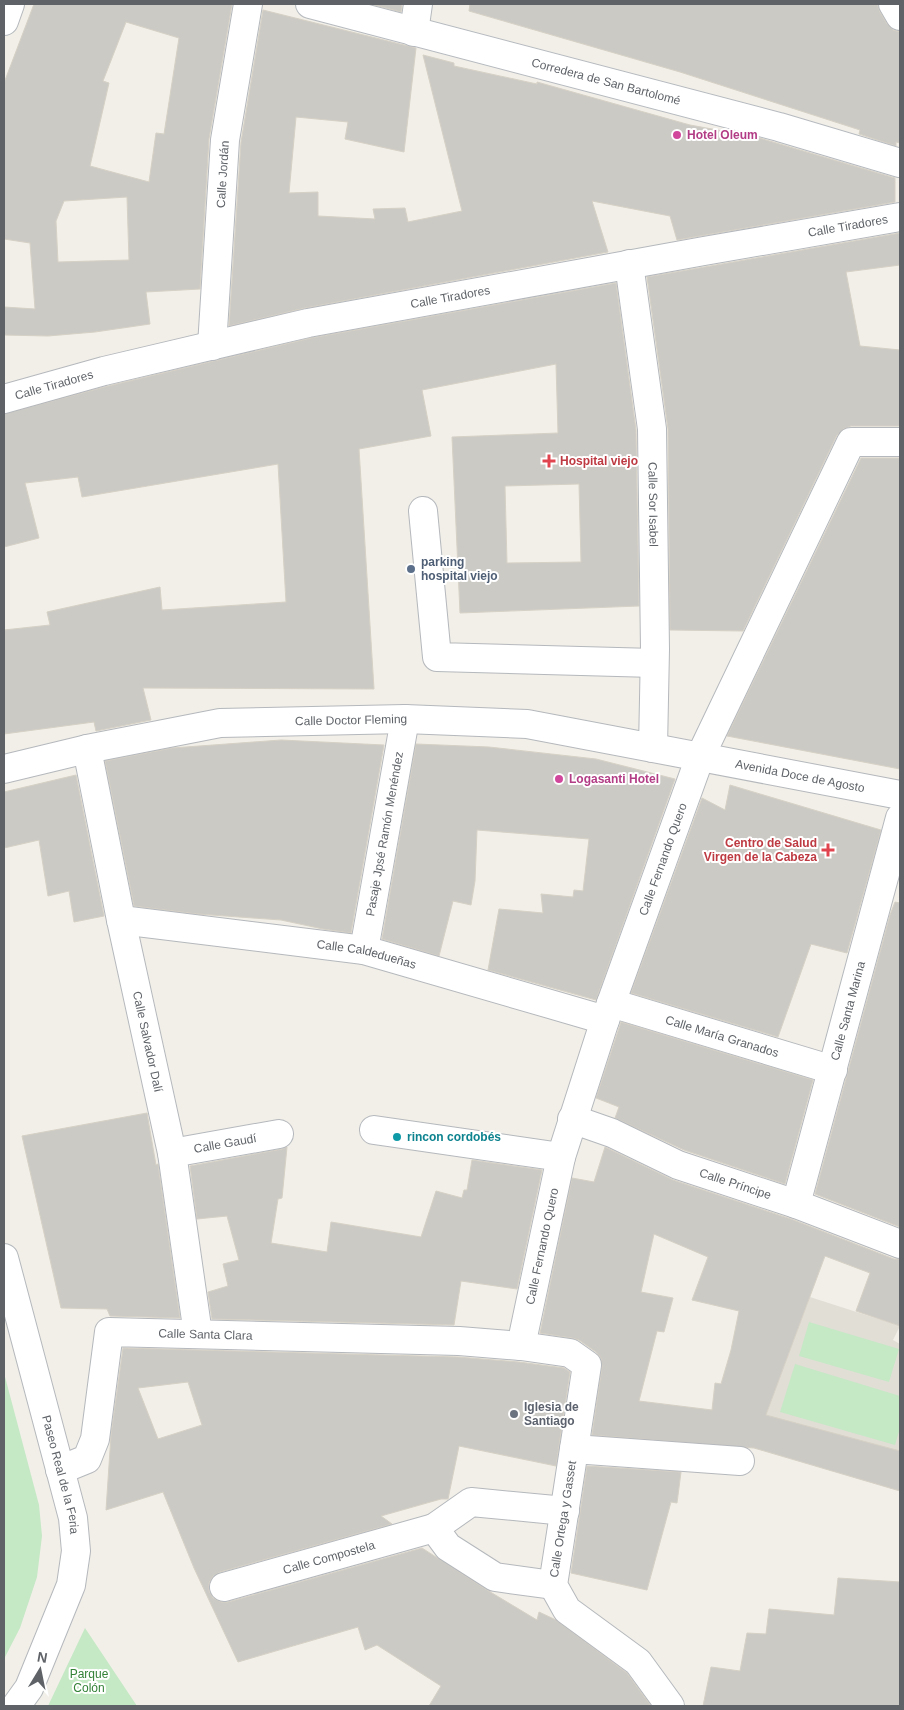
<svg xmlns="http://www.w3.org/2000/svg" width="904" height="1710" font-family="Arial,sans-serif">
<style>
.education{fill:#e1ded6}
.green{fill:#c5e8c5}
.building{fill:#cccac5;stroke:#d6d1c6;fill-rule:evenodd}
.lines{fill:none;stroke-linecap:round;stroke-linejoin:round}
.street-casing{stroke:#b5b8bc;stroke-width:30}
.secondary-casing{stroke:#b6babf;stroke-width:30}
.street{stroke:#fff;stroke-width:28}
.secondary{stroke:#fff;stroke-width:28}
.hotel-dot{fill:#d1479c;stroke:#fff;stroke-width:2}
.health-dot{fill:#e0444e;stroke:#fff;stroke-width:2}
.service-dot{fill:#5c6f8a;stroke:#fff;stroke-width:2}
.culture-dot{fill:#0f9aa8;stroke:#fff;stroke-width:2}
.worship-dot{fill:#6b7280;stroke:#fff;stroke-width:2}
.labels{text-anchor:middle;stroke-width:4;stroke-linejoin:round;paint-order:stroke}
.street-label{font-size:12px;fill:#5f6368;stroke:#fff}
.hotel-label{font-size:12px;font-weight:bold;fill:#b23c85;stroke:#fff;text-anchor:start}
.health-label{font-size:12px;font-weight:bold;fill:#be3a42;stroke:#fff;text-anchor:start}
.service-label{font-size:12px;font-weight:bold;fill:#4e5e75;stroke:#fff;text-anchor:start}
.culture-label{font-size:12px;font-weight:bold;fill:#0d838f;stroke:#fff;text-anchor:start}
.worship-label{font-size:12px;font-weight:bold;fill:#5b616d;stroke:#fff;text-anchor:start}
.park-label{font-size:12px;fill:#348238;stroke:#fff}
</style>
<rect width="100%" height="100%" fill="#f1efe8"/>
<path class="education" d="M810 1297 900 1326 893 1340 900 1344V1385L899 1389H900V1491L754 1448Z"/>
<path class="green" d="M809 1322 899 1349 889 1382 799 1356Z
M795 1364 900 1396V1428L895 1445 780 1412Z
M4 1373 39 1505 42 1536 37 1577 20 1628 4 1659Z
M85 1628 137 1706H48Z"/>
<path class="building" d="M34 4H232L209 139 200 289 146 292 150 324 95 332 48 336 4 335V307L35 309 30 243 4 239V83ZM126 22 179 38 164 134 156 133 149 182 90 166 109 83 103 81ZM127 197 129 260 58 262 56 221 64 201Z
M371 4H402L401 12Z
M470 4H877L880 12 887 24 893 30 900 32V143L896 142V146L859 134 860 130 680 72 469 11Z
M263 10 416 48 404 152 345 139 348 122 296 117 289 193 318 192V216L375 219 373 209 405 208 408 222 462 211 423 55 454 63V66L537 84V82L690 125 756 137 895 178V202L677 240 670 216 592 201 608 252 305 308 229 326 241 142Z
M900 233V265L846 272 860 346 900 350V426H851L843 429 837 435 743 631 670 630 668 429 647 277Z
M616 283 636 430 639 606 460 613 452 437 558 433 556 364 422 390 431 436 359 449 374 689 143 688 151 720 96 731 94 722 4 734V630L50 625 47 612 160 587 162 610 286 602 278 464 82 497 78 477 25 483 39 538 4 547V414L108 386 311 338ZM579 484 581 562 507 563 505 486Z
M861 458H900V769L727 736Z
M281 740 384 745 351 933 323 929 281 920 197 914 134 906 105 761 172 748Z
M416 744 489 747 596 759 675 779 596 1000 488 970 499 909 543 913 541 894 573 897 574 890 583 891 589 839 477 830 475 881 471 905 453 901 439 956 382 939Z
M76 775 104 916 74 922 69 891 48 896 39 840 4 848V792Z
M730 785 881 830 847 953 811 944 778 1037 631 993 702 798 725 810Z
M895 902 900 903V1227L815 1194 890 915Z
M621 1022 813 1080 785 1184 684 1150 615 1118 619 1107 596 1098Z
M147 1113 156 1165 158 1164 180 1318 110 1316 107 1309 61 1308 22 1136Z
M287 1147 282 1198 278 1199 271 1243 327 1252 331 1222 421 1237 436 1191 462 1198 464 1190H467L472 1160 542 1170 517 1289 461 1281 454 1325 212 1319 208 1292 228 1286 223 1264 239 1260 227 1216 197 1219 190 1166 282 1149Z
M605 1147 673 1180 791 1219 894 1259H900V1326L856 1311 870 1273 825 1256 766 1415 900 1451V1491L754 1448 592 1435 602 1367 601 1358 596 1352 579 1340 572 1338 540 1333 572 1178 594 1182ZM654 1234 708 1257 692 1300 739 1311 731 1350 721 1384 715 1383 712 1410 639 1401 657 1331 664 1332 673 1298 641 1292Z
M123 1348 458 1357 519 1362 564 1368 570 1372 556 1466 459 1446 448 1499H441L381 1516 392 1524 220 1572 213 1576 209 1583V1591L213 1598 221 1602H228L422 1548 487 1590 537 1620 539 1612 556 1620 627 1673 651 1706H429L441 1686 377 1645 365 1650 358 1627 238 1662 194 1568 163 1492 106 1510 111 1435ZM188 1382 202 1425 158 1439 138 1388Z
M587 1466 681 1472 677 1503 671 1502 647 1590 571 1573Z
M838 1578 900 1582V1706H703L711 1667 740 1671 747 1633 766 1634 769 1609 834 1615Z"/>
<g class="lines">
<g class="street-casing">
<g id="street">
<path d="M893 4 900 16"/>
<path d="M4 21 10 4"/>
<path d="M414 32 418 4"/>
<path id="s1" d="M629 264 652 429 655 649 653 748"/>
<path id="s2" d="M212 346 225 140 248 4"/>
<path id="s3" d="M4 399 104 371 308 323 704 251 900 217"/>
<path d="M423 511 437 657 654 663"/>
<path id="s4" d="M87 749 121 920 172 1153 198 1334"/>
<path id="s5" d="M4 769 87 749 220 723 405 719 527 724 900 795"/>
<path id="s6" d="M121 920 364 950 605 1020"/>
<path id="s7" d="M364 950 405 719"/>
<path id="s8" d="M611 1003 833 1070"/>
<path id="s9" d="M572 1119 612 1133 678 1165 796 1204 900 1244"/>
<path d="M374 1130 561 1157"/>
<path id="s10" d="M172 1153 279 1134"/>
<path id="s11" d="M796 1204 900 818"/>
<path id="s12" d="M4 1258 73 1518 76 1551 71 1585 29 1688 16 1706"/>
<path id="s13" d="M521 1346 561 1157 605 1020 700 757 851 442H900"/>
<path d="M574 1449 740 1461"/>
<path id="s14" d="M60 1470 87 1459 95 1439 109 1332 459 1341 521 1346 570 1353 587 1365 553 1585 567 1610 638 1662 670 1706"/>
<path d="M553 1585 495 1577 448 1547 434 1528 471 1502 565 1511"/>
<path id="s15" d="M224 1587 434 1528"/>
</g>
</g>
<g class="secondary-casing">
<g id="secondary">
<path id="s16" d="M310 4 779 127 900 163"/>
</g>
</g>
<use href="#street" class="street"/>
<use href="#secondary" class="secondary"/>
</g>
<g class="hotel-dot">
<circle cx="677" cy="135" r="5"/>
<circle cx="559" cy="779" r="5"/>
</g>
<g class="health-dot">
<path d="M546.5 453.5h5v5h5v5h-5v5h-5v-5h-5v-5h5z"/>
<path d="M825.5 842.5h5v5h5v5h-5v5h-5v-5h-5v-5h5z"/>
</g>
<circle class="service-dot" cx="411" cy="569" r="5"/>
<circle class="culture-dot" cx="397" cy="1137" r="5"/>
<circle class="worship-dot" cx="514" cy="1414" r="5"/>
<g class="labels">
<g class="street-label">
<text dy="4" stroke="none"><textPath href="#s16" startOffset="306">Corredera de San Bartolomé</textPath></text>
<text dy="4" stroke="none"><textPath href="#s2" startOffset="172">Calle Jordán</textPath></text>
<text dy="4" stroke="none"><textPath href="#s3" startOffset="862">Calle Tiradores</textPath></text>
<text dy="4" stroke="none"><textPath href="#s3" startOffset="458">Calle Tiradores</textPath></text>
<text dy="4" stroke="none"><textPath href="#s3" startOffset="52">Calle Tiradores</textPath></text>
<text dy="4" stroke="none"><textPath href="#s1" startOffset="242">Calle Sor Isabel</textPath></text>
<text dy="4" stroke="none"><textPath href="#s5" startOffset="352">Calle Doctor Fleming</textPath></text>
<text dy="4" stroke="none"><textPath href="#s5" startOffset="806">Avenida Doce de Agosto</textPath></text>
<text dy="4" stroke="none"><textPath href="#s7" startOffset="118">Pasaje Jpsé Ramón Menéndez</textPath></text>
<text dy="4" stroke="none"><textPath href="#s13" startOffset="508">Calle Fernando Quero</textPath></text>
<text dy="4" stroke="none"><textPath href="#s6" startOffset="248">Calle Caldedueñas</textPath></text>
<text dy="4" stroke="none"><textPath href="#s11" startOffset="200">Calle Santa Marina</textPath></text>
<text dy="4" stroke="none"><textPath href="#s8" startOffset="116">Calle María Granados</textPath></text>
<text dy="4" stroke="none"><textPath href="#s4" startOffset="299">Calle Salvador Dalí</textPath></text>
<text dy="4" stroke="none"><textPath href="#s10" startOffset="54">Calle Gaudí</textPath></text>
<text dy="4" stroke="none"><textPath href="#s9" startOffset="176">Calle Príncipe</textPath></text>
<text dy="4" stroke="none"><textPath href="#s13" startOffset="102">Calle Fernando Quero</textPath></text>
<text dy="4" stroke="none"><textPath href="#s14" startOffset="255">Calle Santa Clara</textPath></text>
<text dy="4" stroke="none"><textPath href="#s12" startOffset="224">Paseo Real de la Feria</textPath></text>
<text transform="translate(563 1519) rotate(-81)" y="4">Calle Ortega y Gasset</text>
<text dy="4" stroke="none"><textPath href="#s15" startOffset="109">Calle Compostela</textPath></text>
</g>
<g class="hotel-label">
<text x="687" y="139">Hotel Oleum</text>
<text x="569" y="783">Logasanti Hotel</text>
</g>
<g class="health-label">
<text x="560" y="465">Hospital viejo</text>
<text x="817" y="847" text-anchor="end">Centro de Salud<tspan x="817" dy="14">Virgen de la Cabeza</tspan></text>
</g>
<g class="service-label">
<text x="421" y="566">parking<tspan x="421" dy="14">hospital viejo</tspan></text>
</g>
<g class="culture-label">
<text x="407" y="1141">rincon cordobés</text>
</g>
<g class="worship-label">
<text x="524" y="1411">Iglesia de<tspan x="524" dy="14">Santiago</tspan></text>
</g>
<g class="park-label">
<text x="89" y="1678">Parque<tspan x="89" dy="14">Colón</tspan></text>
</g>
</g>
<rect width="904" height="1710" fill="none" stroke="#5f6368" stroke-width="10"/>
<g transform="translate(40 1670) rotate(10)" stroke="#ffffff" stroke-width="4" paint-order="stroke">
<path d="M0-4L9 19L0 12L-9 19Z" fill="#5f6368"/>
<text y="-8" font-size="14" font-weight="bold" text-anchor="middle" fill="#5f6368">N</text>
</g>
</svg>
